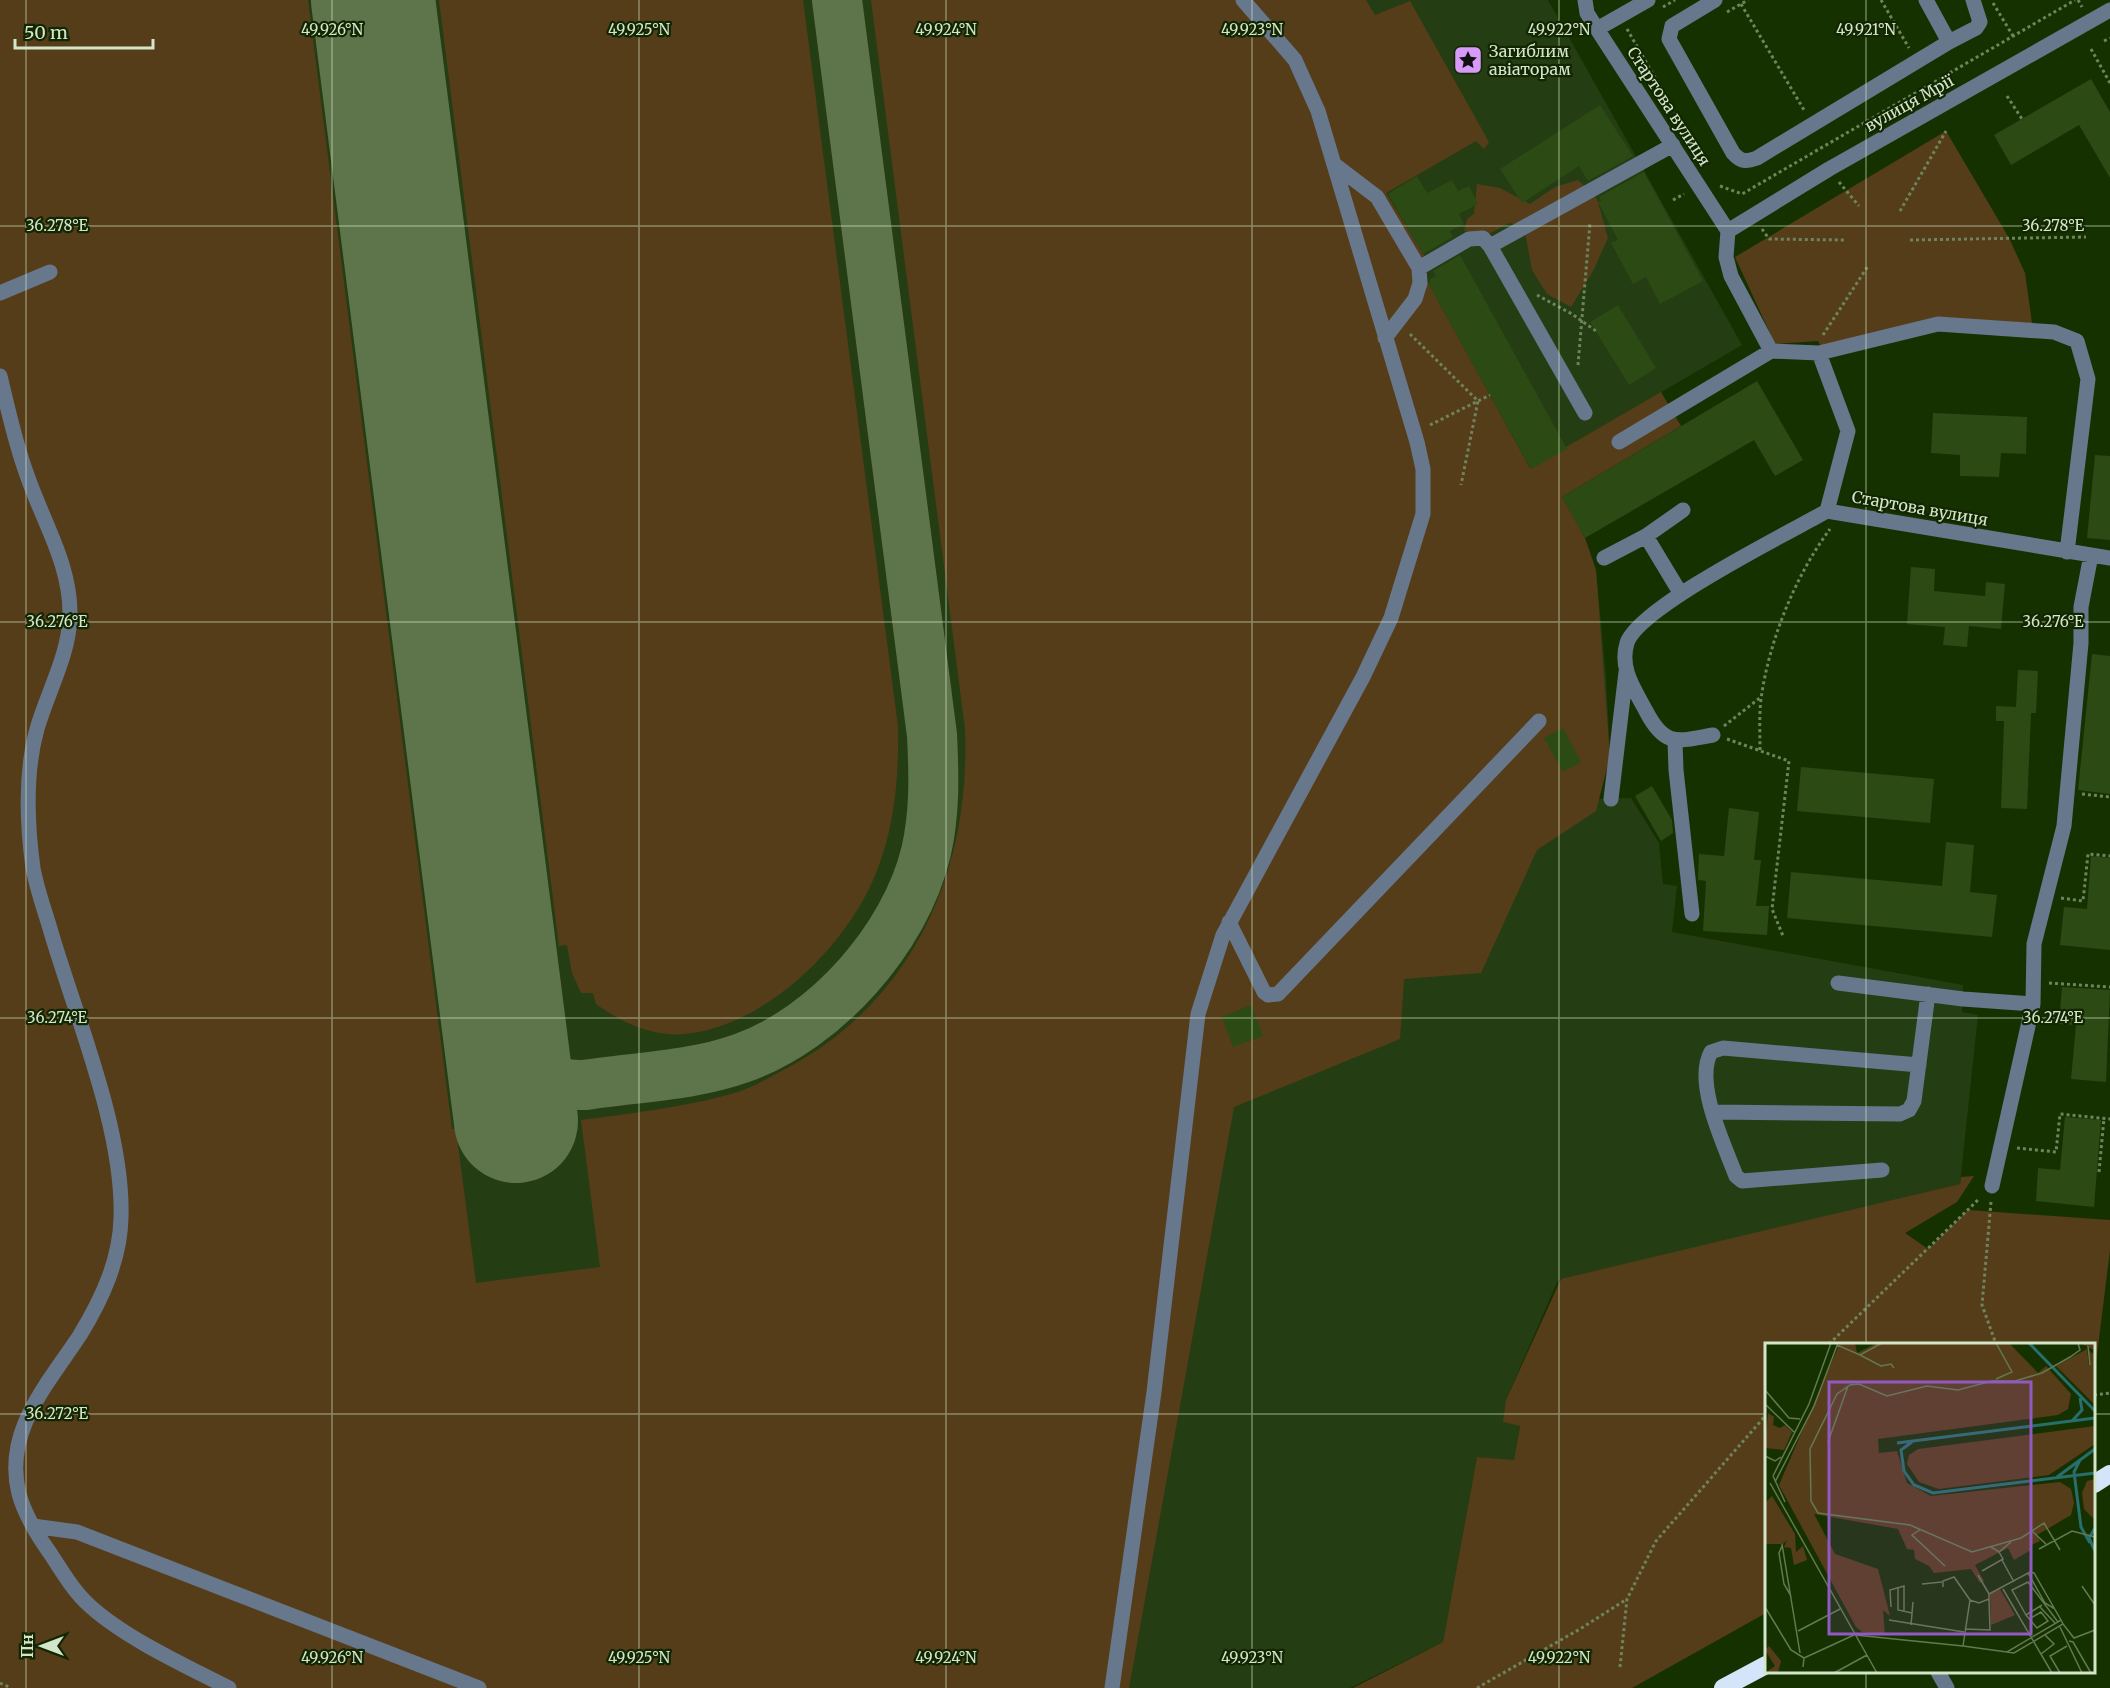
<svg xmlns="http://www.w3.org/2000/svg" width="2110" height="1688" font-family="Merriweather,serif">
<style>
.built{fill:#253d12}
.green{fill:#563d19}
.lines{fill:none;stroke-linecap:round;stroke-linejoin:round}
.taxiway{stroke:#5e754c;stroke-width:50}
.runway{stroke:#5e754c;stroke-width:124}
.building{fill:#2c4a14}
.path{stroke:#6d845d;stroke-width:3;stroke-dasharray:3 3;stroke-linecap:butt}
.minor{stroke:#67788d;stroke-width:15}
.highway{stroke:#d4e5fa;stroke-width:18}
.ticks{fill:none;stroke:#d4e6ca;stroke-width:1.5;stroke-opacity:0.45}
.labels{text-anchor:middle;stroke-width:4.5;stroke-linejoin:round;paint-order:stroke}
.poi-label{font-size:16px;fill:#d4e6ca;stroke:#112601;text-anchor:start}
.street-label{font-size:16px;fill:#d4e6ca;stroke:#112601}
.inset-river{fill:none;stroke:#276e6d;stroke-width:3}
.inset-road{fill:none;stroke:#627951;stroke-width:1.5}
.view{fill:#915ac2;fill-opacity:0.15;stroke:#915ac2;stroke-width:3}
.inset-edge{fill:none;stroke:#d4e6ca;stroke-width:3}
.ticks-label{font-size:15px;text-anchor:middle;fill:#d4e6ca;stroke:#112601;stroke-width:4.5;stroke-linejoin:round;paint-order:stroke}
</style>
<rect width="100%" height="100%" fill="#163100"/>
<path class="built" d="M0 0H1548L1742 345 1545 460 1585 538 1596 570 1606 677 1610 756 1599 799 1631 798 1659 843 1663 884 1677 886 1672 932 1963 985 1962 1012 1978 1015 1960 1184 1752 1236 1558 1280 1506 1400 1520 1425 1514 1461 1477 1457 1443 1642 1350 1688H187Z"/>
<path class="green" d="M0 0H308L452 1129H456L476 1283 600 1267 581 1120C633 1113 688 1107 738 1092 756 1086 774 1075 791 1066 916 997 971 867 965 729L871 0H1366L1375 15 1410 1 1489 142 1484 149 1476 141 1386 193 1427 260V281L1530 468 1661 392 1681 426 1562 497 1585 538 1596 570 1610 756 1596 811 1537 850 1481 973 1404 979 1400 1039 1234 1107 1129 1688H0Z
M439 0H803L898 726C899 776 895 826 876 873 847 946 766 1026 685 1034 653 1037 622 1023 596 1004L593 993H581L572 973 567 945 559 946Z
M1946 131 2009 238 2025 273 2033 330 1938 324 1824 352 1818 341 1775 344 1735 257Z
M1578 180 1597 199 1608 238 1593 271 1571 307 1547 294 1532 270 1524 227 1509 223 1487 235 1464 231 1467 219 1474 214 1477 184 1500 188 1530 204 1555 187Z
M1974 1176 1957 1202 1905 1233 1928 1249 1968 1210 2110 1220V1250L2094 1379V1344H1766V1613L1632 1688H1353L1443 1642 1477 1457 1514 1460 1520 1426 1503 1422 1506 1400 1561 1279 1960 1184 1961 1177Z"/>
<g class="lines">
<path class="taxiway" d="M500 994C515 1043 523 1087 585 1085 637 1077 692 1076 742 1058 826 1028 905 939 926 852 935 813 934 775 932 735L837 0"/>
<path class="runway" d="M373 0 516 1121"/>
</g>
<path class="building" d="M2091 79 2110 112V178L2079 125 2011 165 1994 135Z
M1600 105 1633 156 1588 181 1579 166 1522 203 1500 169Z
M1644 172 1703 281 1660 304 1646 277 1633 284 1611 243 1618 240 1598 202 1601 201 1599 197Z
M1417 176 1427 193 1452 180 1458 191 1469 186 1478 204 1459 214 1464 224 1450 231 1453 237 1423 254 1388 194Z
M1460 255 1567 449 1531 469 1429 285 1430 279 1436 276 1433 271Z
M1618 305 1656 368 1629 385 1590 322Z
M1757 381 1803 460 1775 476 1754 440 1585 538 1562 497Z
M1933 413 2027 417 2026 454 2001 453 1999 477 1960 476V455L1931 453Z
M2095 455 2110 456V540L2087 538Z
M1911 567 1935 569 1934 591 1985 596 1986 582 2005 584 2001 629 1969 626 1967 647 1943 645 1945 627 1907 624Z
M2092 654 2110 656V794L2078 790Z
M2018 670 2038 671 2036 713H2031L2027 809 2001 808 2004 721H1996V706L2016 707Z
M1563 728 1581 762 1563 772 1544 738Z
M1801 767 1934 779 1930 823 1797 811Z
M1652 786 1672 820 1673 833 1661 841 1635 796Z
M1729 808 1759 812 1754 860H1761L1756 906H1769L1767 935 1703 931 1706 881 1698 880 1699 854 1724 856Z
M1946 842 1974 845 1970 892 1997 895 1992 937 1787 918 1791 872 1942 886Z
M2091 856 2110 858V950L2060 945 2064 907 2087 909Z
M2062 987 2110 990 2106 1082 2071 1079 2076 1025 2059 1024Z
M1251 1005 1263 1036 1233 1047 1222 1017Z
M2065 1117 2101 1120 2094 1207 2036 1201 2038 1168 2060 1170Z"/>
<g class="lines">
<path class="path" d="M1881 0 1909 48
M2078 0 2082 7
M1993 3 2013 36
M1741 4 1804 110
M1663 7 1675 0
M1727 12 1748 0
M1627 29 1688 135
M2104 41 2110 38
M2091 49 2110 83
M2007 96 2022 119
M1839 182 1859 206
M1720 186 1742 194 2075 0
M1673 200 1684 194
M1900 211 1946 131
M1762 229 1769 239 1845 240
M1910 240 2086 237
M1537 295 1572 314 1596 331
M1410 334 1478 401 1461 485
M1823 335 1868 266
M1578 365 1590 223
M1430 425 1490 395
M1724 726 1761 697
M1727 739 1789 761 1772 909 1783 936
M1760 750C1760 734 1759 716 1761 699 1769 641 1795 576 1830 529
M2082 794 2110 797
M2061 898 2083 901 2088 854 2110 856
M2049 983 2110 987
M2017 1148 2056 1152 2060 1114 2110 1119
M2099 1172 2104 1118
M1991 1202 1982 1305 1996 1344
M1829 1344 1980 1198
M2094 1395 2110 1393
M1620 1667 1627 1599 1656 1541 1766 1415
M0 1683 11 1688
M1477 1688 1580 1629 1627 1599"/>
<path class="minor" d="M1585 0 1587 13 1597 29 1728 231 1726 257 1731 276 1771 351 1819 353 1848 431 1827 511 2110 558
M1715 0 1672 26 1669 39 1733 153C1741 162 1746 162 1757 158L1949 42 1926 0
M1597 29 1648 0
M1949 42 1976 28 1980 22 1973 0
M1335 165 1377 197 1419 268 1420 283 1415 299 1385 338
M1728 231 1829 169 2110 10
M1490 246 1673 145
M1419 268 1469 239 1483 238 1490 246 1585 413
M0 293 50 272
M1819 353 1938 324 2054 332 2077 341 2088 379 2067 552
M0 376C8 409 15 443 27 475 43 522 71 565 70 616 69 655 48 691 37 729 25 772 27 824 33 868 37 890 45 911 51 932 76 1017 124 1130 121 1218 120 1260 102 1299 80 1335 48 1384 3 1431 19 1494 25 1515 37 1535 50 1553 62 1571 73 1591 90 1606 125 1638 186 1666 229 1688
M1619 442 1771 351
M1646 536 1683 510
M1604 558 1646 536 1681 594
M1713 735C1678 741 1665 748 1646 711 1635 690 1619 669 1627 643 1639 607 1788 533 1827 511
M1675 742 1676 770 1692 914
M1611 799 1626 672
M1229 922 1264 992 1268 995 1278 994 1539 721
M1838 983 1963 999 2033 1004
M1713 1112 1900 1114 1909 1110 1914 1101 1928 994
M1882 1170 1742 1181 1736 1176C1724 1144 1694 1083 1711 1052L1723 1048 1919 1065
M1992 1186 2033 1004 2034 944 2064 826 2081 643V607L2091 555
M33 1526 77 1532 479 1688
M1938 1672 1947 1688
M1112 1688 1154 1392 1198 1014 1223 935 1363 677 1391 618 1423 514V469L1417 442 1318 111 1295 60 1243 0"/>
<path class="highway" d="M2094 1484 2110 1474
M1723 1688 1766 1665"/>
</g>
<path class="ticks" d="M26 0V1688M332 0V1688M639 0V1688M946 0V1688M1252 0V1688M1559 0V1688M1866 0V1344M0 226H2110M0 622H2110M0 1018H2110M0 1414H1766M2094 1414H2110M1866 1672V1688"/>
<defs>
<g id="sight-square" transform="scale(1.5)"><rect x="-9" y="-9" width="18" height="18" rx="4" fill="#d89af8" stroke="#112601"/><path d="M0-6L1.8-2.2L6-1.7L2.9 1.2L3.7 5.4L0 3.3L-3.7 5.4L-2.9 1.2L-6-1.7L-1.8-2.2Z" fill="#111"/></g>
</defs>
<g fill-rule="evenodd">
<use href="#sight-square" x="1468" y="60"/>
</g>
<g class="labels">
<g class="poi-label">
<text x="1489" y="57">Загиблим<tspan x="1489" dy="18">авіаторам</tspan></text>
</g>
<g class="street-label">
<text transform="translate(1909 103) rotate(-29)" y="6">вулиця Мрії</text>
<text transform="translate(1669 106) rotate(57)" y="6">Стартова вулиця</text>
<text transform="translate(1920 508) rotate(10)" y="6">Стартова вулиця</text>
</g>
</g>
<g transform="translate(1765 1343)">
<rect width="330" height="330" fill="#163100"/>
<path d="M75 0H90L92 10 112 0H244L273 30 281 23 306 51 303 66 293 72 113 96 114 110 132 108 142 140 166 153 295 139 306 146 309 160 306 172 272 192 275 198 264 203 266 207 249 217 243 205 210 222 219 238 215 240 206 226 169 230 164 223 150 216 149 207 142 206 133 186 49 171 70 211 113 226 125 273 118 267 120 292 97 289 91 284 14 142ZM315 0H330V62L291 23 322 6 324 23V7L327 11 329 7ZM3 70 9 74 8 82 15 85 20 82 27 89 19 107 0 105ZM330 83V101L284 132 174 146 154 139 142 121 144 112 153 106ZM330 136V177L319 166 317 150 322 138ZM7 153 30 191 31 209 38 203 42 217 29 222 26 205 19 204 22 197 18 201H0V160ZM235 246 250 272 226 282 225 251ZM4 303 16 318 13 330H0L10 323 0 307Z" fill="#563d19"/>
<path class="inset-river" d="M264 0 330 68M307 78 317 67 315 55M147 99 136 107 139 128 149 142 168 150 330 130M132 100 330 75M315 117 309 129 316 184 325 200M292 134 330 106M330 185 324 195 330 208"/>
<path class="inset-road" d="M72 2 95 12 117 0M323 3 325 22M95 12 116 23 126 21 129 25M231 36 247 29 231 0M0 47 24 75 35 76M0 61 29 89M63 99 83 43M0 113 10 118 16 114M8 133 44 61 66 0M8 133 20 159M10 139 49 63 73 0M5 140 112 330M156 186 147 192 180 223M266 187 281 201M17 201 35 310M17 203 14 210 19 241 26 253M226 204 234 209 246 199M274 206 307 188 330 194M295 207 279 180 256 195 207 209 145 182 53 170 46 158 45 106 72 51 85 42 94 41 122 53 162 43 193 47 227 38H250L277 30 305 14 315 7 313 0M237 217 249 239M217 228 238 216 234 209M263 230 280 260 290 266M213 232 224 251M157 241 177 239M317 243 330 262M133 244V267L147 270M178 244V238L189 234 205 257M238 246 287 330M277 262 261 272 247 247 263 239 293 279M0 264 26 307 39 315 38 324M126 264 125 247 139 243V268M275 264 290 280M261 272 272 285 283 278 276 269 266 275M124 277 199 289M298 281 309 295 330 287M146 282 148 259M295 284 317 330M200 286 225 287 224 256M33 288 75 266M90 292 198 303 242 309 249 310 298 281 296 277 242 309M304 298 308 299 326 330M198 303 205 257 214 260 224 256V251L265 229 269 230 296 277M276 311 289 301 280 292M39 315 89 292M69 330 102 312M295 330 285 313 302 303"/>
<path class="view" d="M64 39H266V291H64Z"/>
<rect width="330" height="330" class="inset-edge"/>
</g>
<g class="ticks-label">
<text x="332" y="35">49.926°N</text>
<text x="639" y="35">49.925°N</text>
<text x="946" y="35">49.924°N</text>
<text x="1252" y="35">49.923°N</text>
<text x="1559" y="35">49.922°N</text>
<text x="1866" y="35">49.921°N</text>
<text x="2053" y="231">36.278°E</text>
<text x="57" y="231">36.278°E</text>
<text x="2053" y="627">36.276°E</text>
<text x="57" y="627">36.276°E</text>
<text x="2053" y="1023">36.274°E</text>
<text x="57" y="1023">36.274°E</text>
<text x="57" y="1419">36.272°E</text>
<text x="332" y="1663">49.926°N</text>
<text x="639" y="1663">49.925°N</text>
<text x="946" y="1663">49.924°N</text>
<text x="1252" y="1663">49.923°N</text>
<text x="1559" y="1663">49.922°N</text>
</g>
<g transform="translate(42 1646) rotate(270)" stroke="#112601" stroke-width="4.5" paint-order="stroke">
<path d="M0-4.5L10 22L0 15L-10 22Z" fill="#d4e6ca"/>
<text y="-9" font-size="16" font-weight="bold" text-anchor="middle" fill="#d4e6ca">Пн</text>
</g>
<path d="M15 39v9h138v-9" fill="none" stroke="#d4e6ca" stroke-width="3"/>
<text x="24" y="39" font-size="18" fill="#d4e6ca" stroke="#112601" stroke-width="4.5" paint-order="stroke">50 m</text>
</svg>
